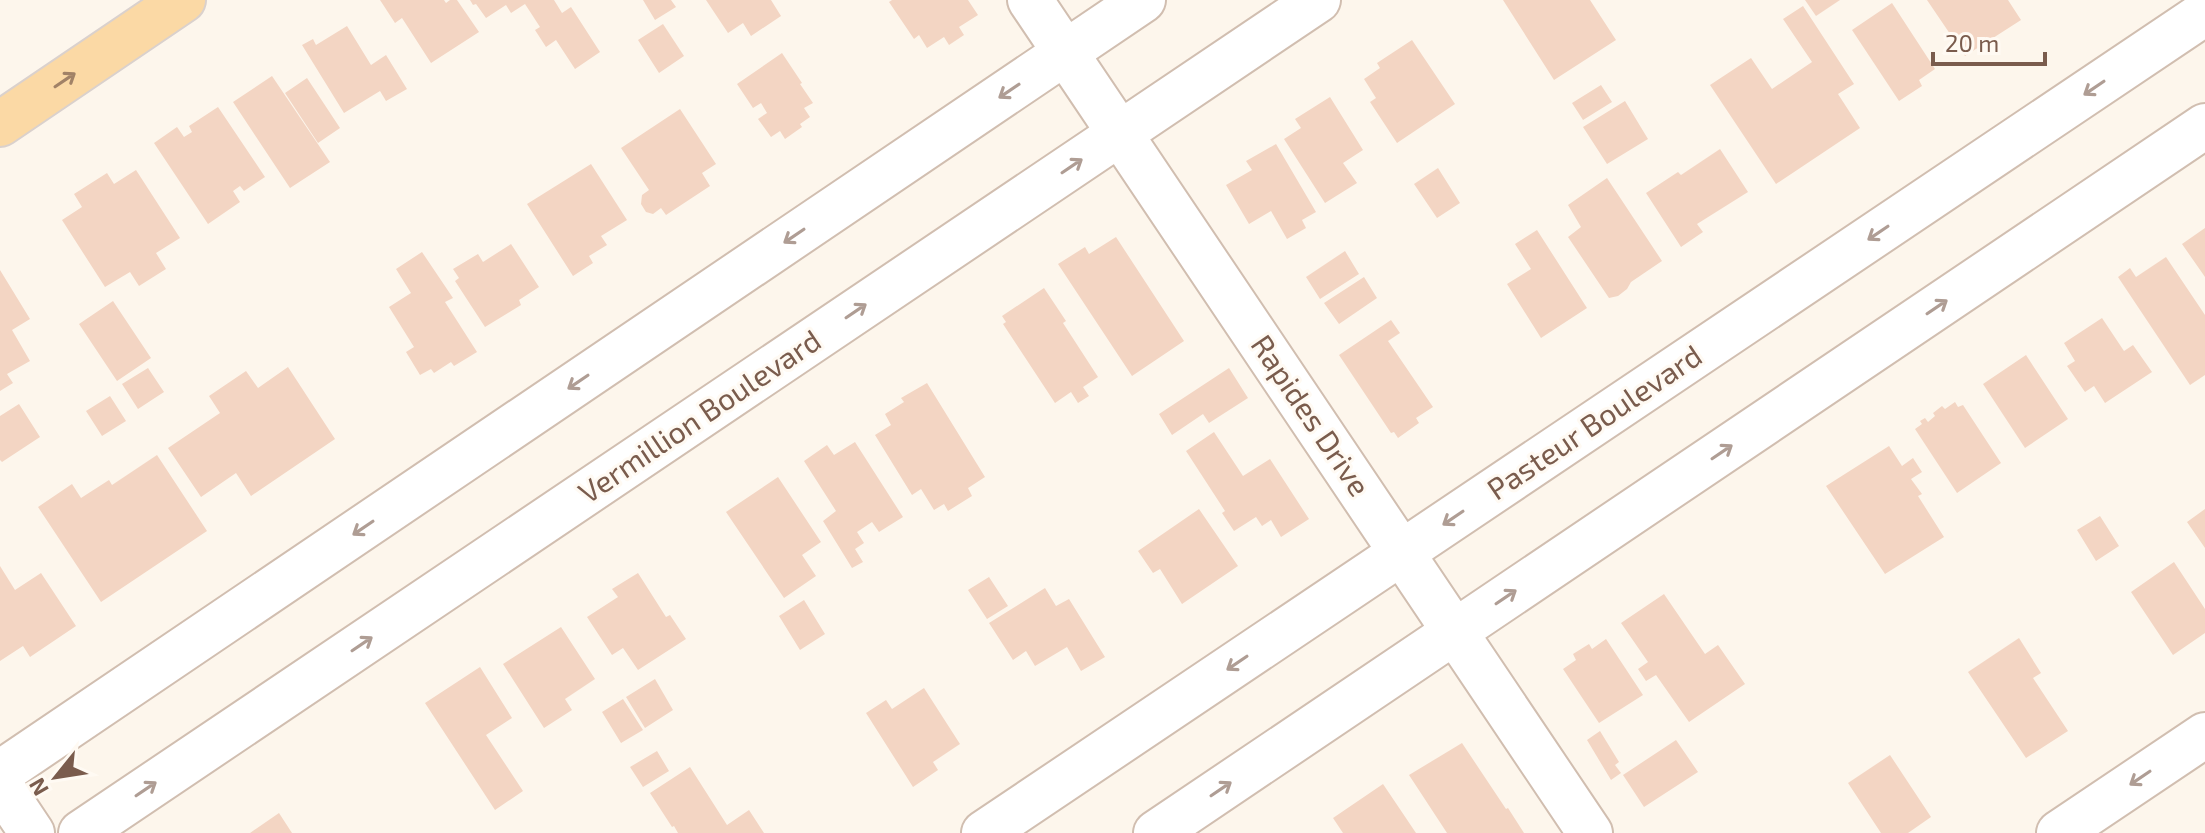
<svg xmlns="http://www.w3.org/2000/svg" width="2205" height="833" font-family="'Exo 2',sans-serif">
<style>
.building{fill:#f3d5c3}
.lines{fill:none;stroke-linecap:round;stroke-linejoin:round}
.minor-casing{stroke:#d1beb0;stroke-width:48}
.major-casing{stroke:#dad1cd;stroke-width:48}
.minor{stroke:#fff;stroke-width:44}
.major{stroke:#fbd9a5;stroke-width:44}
.oneway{stroke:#a18267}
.oneway2{stroke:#af9d94}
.labels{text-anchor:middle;stroke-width:6;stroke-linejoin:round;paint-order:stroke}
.street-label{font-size:30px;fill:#7a5c4d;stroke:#fffaf3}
</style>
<rect width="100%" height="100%" fill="#fdf6ec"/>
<path class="building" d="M380 0H444L446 3 450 0H457L479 32 431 63 402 18 395 23Z
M470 0H554L562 13 571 7 600 52 575 69 556 40 546 47 535 30 540 27 525 4 511 13 506 5 486 18 476 4 473 5Z
M643 0H671L676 7 655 20Z
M706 0H771L781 16 751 36 743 23 728 33Z
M892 0H968L978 15 959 27 964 35 949 45 944 37 927 48 919 35 914 39 889 2Z
M1503 0H1590L1616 40 1554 80Z
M1805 0H1840L1816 16Z
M1927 0H2008L2021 20 1965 56Z
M1892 3 1935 69 1919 80 1922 86 1899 101 1852 30Z
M1803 6 1854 84 1838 94 1860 128 1776 184 1710 85 1751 58 1772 89 1812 62 1783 19Z
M663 24 684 56 659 73 638 40Z
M347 26 371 65 386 55 407 89 386 101 380 91 344 113 302 45 313 39 316 45Z
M1412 40 1455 104 1397 143 1370 102 1376 98 1364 79 1380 68 1377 63Z
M782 53 802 83 800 84 813 103 804 108 810 117 800 124 802 127 785 139 780 131 771 137 758 119 767 113 761 103 753 108 737 84Z
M272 76 330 162 290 188 233 102Z
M307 78 340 128 318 143 285 93Z
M1601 85 1612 102 1583 120 1572 103Z
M1330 97 1363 150 1343 163 1357 183 1325 203 1284 139 1301 128 1295 119Z
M1625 101 1648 139 1607 164 1583 127Z
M218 107 265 177 244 191 240 186 233 191 240 202 208 224 154 143 177 127 184 137 192 132 189 126Z
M680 109 716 164 702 173 710 186 666 215 661 208 653 214 646 212 641 204 642 195 649 190 621 148Z
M1276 144 1316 212 1302 220 1306 228 1287 239 1271 211 1249 224 1226 185 1252 170 1246 161Z
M1720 149 1748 192 1697 224 1703 232 1681 247 1646 193 1678 172 1681 175Z
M591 164 627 220 601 236 607 245 589 256 593 263 573 276 527 204Z
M1438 168 1460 203 1437 218 1414 184Z
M136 170 180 238 156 253 166 269 139 286 130 272 105 287 62 220 82 207 74 194 107 173 114 184Z
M1607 178 1662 261 1631 282 1627 289 1618 296 1609 298 1568 237 1581 227 1568 205Z
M2205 228V277L2182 244Z
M1537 230 1587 308 1541 338 1507 284 1531 269 1515 244Z
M1116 237 1184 341 1132 376 1058 264 1085 247 1089 254Z
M511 244 539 287 519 300 521 305 485 327 455 281 459 278 453 269 478 254 483 262Z
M1345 251 1359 274 1320 299 1306 277Z
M422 252 453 298 445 302 477 352 454 366 451 362 434 373 431 369 420 375 406 352 414 347 389 307 411 293 396 269Z
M2166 257 2205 315V375L2190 385 2118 277 2130 268 2136 277Z
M0 270 30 319 12 330 30 361 7 374 13 383 0 391Z
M1364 277 1377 298 1339 324 1324 303Z
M1044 288 1066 321 1063 323 1098 377 1083 387 1089 396 1078 403 1071 392 1055 403 1003 324 1006 322 1002 316Z
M113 301 151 358 117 381 79 324Z
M2102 318 2124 351 2133 345 2152 372 2105 403 2094 386 2085 392 2067 366 2075 361 2064 343Z
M1391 320 1400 333 1388 341 1433 407 1416 418 1419 423 1398 438 1394 432 1391 433 1339 355Z
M2026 355 2068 419 2025 448 1983 384Z
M288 367 335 439 251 496 236 473 201 497 168 448 220 413 209 396 246 371 258 388Z
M148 368 164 392 138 409 122 384Z
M1229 368 1248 398 1209 423 1203 414 1172 435 1159 414Z
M927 383 985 477 968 488 972 496 948 511 944 504 934 510 921 489 912 495 875 435 891 425 885 414 904 402 901 398Z
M110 396 126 421 102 436 86 411Z
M1955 402 1958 407 1963 405 2001 463 1957 493 1915 429 1922 424 1920 421 1925 418 1928 422 1935 416 1933 413 1942 406 1945 409Z
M19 404 40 437 2 462 0 460V416Z
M1214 432 1243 476 1270 459 1309 519 1281 537 1271 520 1262 526 1256 517 1234 531 1222 513 1225 511 1186 451Z
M855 442 903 517 879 532 872 522 857 532 864 543 855 549 863 562 852 568 823 521 836 511 804 461 827 445 834 455Z
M1889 446 1902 466 1913 458 1922 472 1911 479 1922 494 1918 496 1944 537 1885 574 1826 486Z
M157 455 207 531 101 602 38 507 72 484 81 498 109 480 112 485Z
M778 477 821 542 802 555 816 576 784 598 726 512Z
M1199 509 1238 566 1182 604 1160 569 1153 573 1138 551Z
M2205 509V548L2187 522Z
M2100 516 2119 546 2096 561 2077 530Z
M2174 562 2205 609V633L2173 655 2131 592Z
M0 566 15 590 41 573 76 626 30 657 23 646 0 661Z
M638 573 666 617 670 615 686 639 638 670 623 648 612 655 587 617 618 597 612 589Z
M989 577 1008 606 987 619 968 590Z
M1045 588 1056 606 1069 599 1105 657 1081 671 1067 647 1035 666 1026 651 1013 660 989 623Z
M1664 594 1705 654 1718 645 1745 684 1689 722 1656 675 1646 681 1638 669 1648 662 1621 623Z
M804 600 825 634 800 650 779 616Z
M561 627 595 679 565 699 572 710 544 728 503 664Z
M2019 638 2041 673 2033 678 2068 731 2026 758 1968 672Z
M1606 639 1643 695 1599 723 1563 669 1576 660 1573 654 1589 644 1592 649Z
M480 667 512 718 486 735 523 791 495 810 425 703Z
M655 679 673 710 645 728 626 697Z
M924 688 960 744 933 762 938 770 913 787 866 713 886 700 892 709Z
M623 699 643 730 621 743 602 712Z
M1600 731 1619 762 1615 765 1621 773 1611 780 1587 740Z
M1676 740 1698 772 1644 807 1623 775Z
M1462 743 1506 809 1508 808 1524 833H1447L1409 775Z
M657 751 669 771 643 787 630 767Z
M1890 755 1931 817 1908 833H1881L1848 783Z
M690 767 727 825 749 810 764 833H678L674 826 672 827 650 793Z
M1383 784 1416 833H1343L1333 818Z
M279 813 292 833H250Z"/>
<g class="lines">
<g class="minor-casing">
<path id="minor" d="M1030 0 1590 833
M0 773 1143 0
M0 785 32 833
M81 833 1318 0
M984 833 2205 13
M1156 833 2205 126
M2059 833 2205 735"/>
</g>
<g class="major-casing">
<path id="major" d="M0 124 183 0"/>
</g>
<use href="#minor" class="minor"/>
<use href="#major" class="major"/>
</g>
<defs><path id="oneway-shaft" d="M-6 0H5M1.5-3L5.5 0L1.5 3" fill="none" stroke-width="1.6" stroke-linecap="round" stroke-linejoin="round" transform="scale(2)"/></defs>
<use class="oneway" href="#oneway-shaft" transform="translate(65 80) rotate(-34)"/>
<g class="oneway2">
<use href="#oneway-shaft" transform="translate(2094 88) rotate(146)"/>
<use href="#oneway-shaft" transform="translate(1009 91) rotate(146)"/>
<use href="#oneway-shaft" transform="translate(1072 166) rotate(-34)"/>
<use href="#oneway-shaft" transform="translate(1878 233) rotate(146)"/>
<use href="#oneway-shaft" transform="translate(794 236) rotate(146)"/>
<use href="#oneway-shaft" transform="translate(1937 307) rotate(-34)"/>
<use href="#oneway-shaft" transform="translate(856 311) rotate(-34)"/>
<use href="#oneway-shaft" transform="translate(578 382) rotate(146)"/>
<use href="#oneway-shaft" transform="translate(1722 452) rotate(-34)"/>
<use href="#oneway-shaft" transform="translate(1453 518) rotate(146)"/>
<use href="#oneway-shaft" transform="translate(363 528) rotate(146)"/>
<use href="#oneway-shaft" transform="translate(1506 597) rotate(-34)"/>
<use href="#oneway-shaft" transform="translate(362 644) rotate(-34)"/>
<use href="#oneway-shaft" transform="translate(1237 663) rotate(146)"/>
<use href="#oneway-shaft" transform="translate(2140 778) rotate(146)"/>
<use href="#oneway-shaft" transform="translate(146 789) rotate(-34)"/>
<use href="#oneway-shaft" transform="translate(1221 789) rotate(-34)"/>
</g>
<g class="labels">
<g class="street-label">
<text transform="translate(1310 416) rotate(56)" y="10">Rapides Drive</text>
<text transform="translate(700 417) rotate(-34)" y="10">Vermillion Boulevard</text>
<text transform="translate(1595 423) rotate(-34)" y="10">Pasteur Boulevard</text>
</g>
</g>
<g transform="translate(56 777) rotate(240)" stroke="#fffaf3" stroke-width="6" paint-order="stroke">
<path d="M0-6L14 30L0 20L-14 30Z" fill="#7a5c4d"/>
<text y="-12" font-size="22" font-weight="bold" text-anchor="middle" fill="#7a5c4d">N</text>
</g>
<path d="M1933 52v12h112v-12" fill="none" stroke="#7a5c4d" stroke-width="4"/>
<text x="1945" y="52" font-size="24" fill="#7a5c4d" stroke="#fffaf3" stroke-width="6" paint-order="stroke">20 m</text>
</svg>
